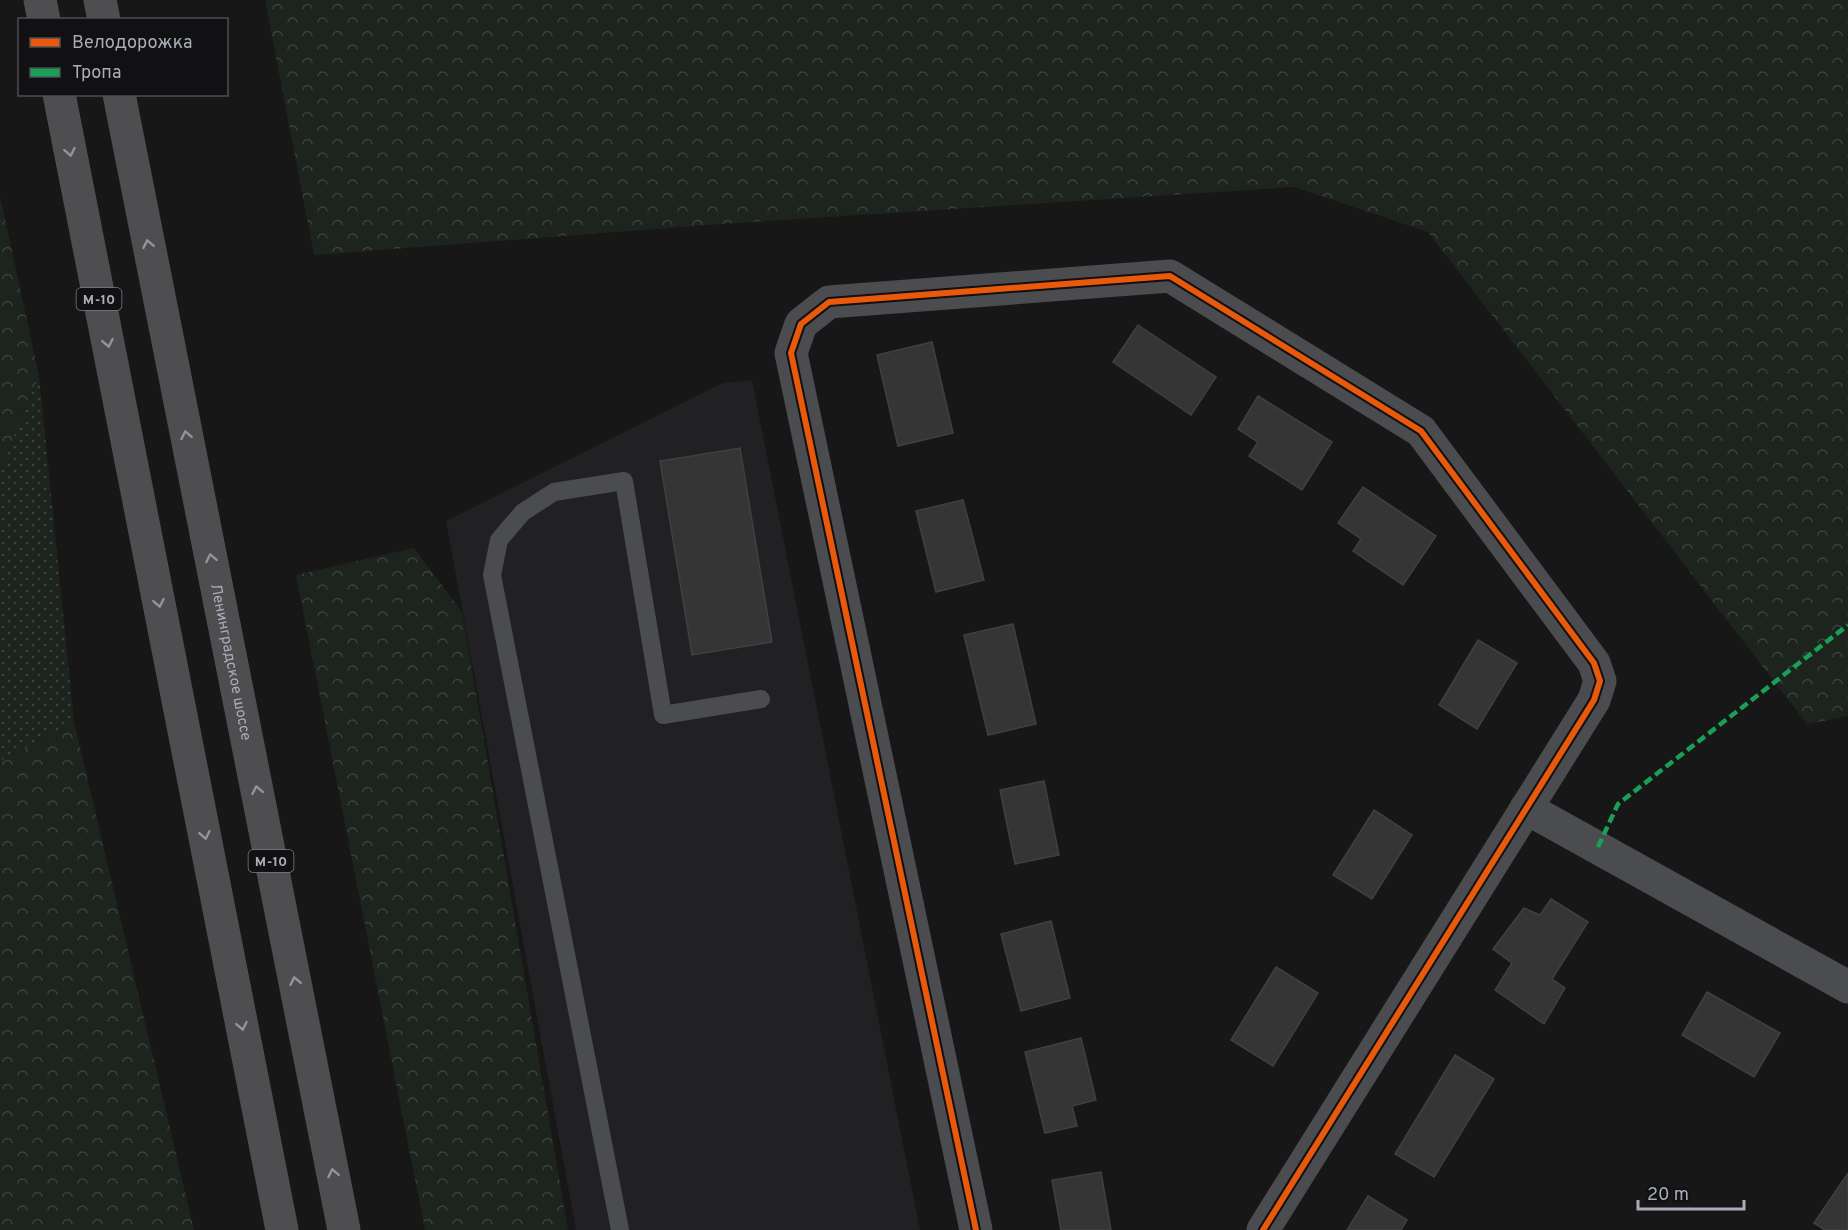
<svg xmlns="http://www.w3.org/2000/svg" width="1848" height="1230" font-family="Overpass,sans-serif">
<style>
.built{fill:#212123}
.grass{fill:url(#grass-dots)}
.forest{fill:url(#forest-crowns)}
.building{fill:#353536;stroke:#3f4043;stroke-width:1.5}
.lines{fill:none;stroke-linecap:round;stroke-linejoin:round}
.lane{stroke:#4b4c50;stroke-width:18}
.street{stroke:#4b4c50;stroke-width:33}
.highway{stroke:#4e4e51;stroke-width:33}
.quiet{stroke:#1a9f57;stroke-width:4.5;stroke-dasharray:9 4.5;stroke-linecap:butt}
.cycleway-casing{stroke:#111113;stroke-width:10}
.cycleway{stroke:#e8590c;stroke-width:6}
.oneway{stroke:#92959e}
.labels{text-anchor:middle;stroke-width:6;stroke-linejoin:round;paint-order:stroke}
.shield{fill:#111113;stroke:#7b7e86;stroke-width:1.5}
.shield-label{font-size:14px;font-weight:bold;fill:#a8adb8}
.street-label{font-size:15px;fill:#a8adb8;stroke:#111113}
</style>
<defs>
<pattern id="grass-dots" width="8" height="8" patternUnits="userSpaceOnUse" patternTransform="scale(1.5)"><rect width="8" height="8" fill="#1d241e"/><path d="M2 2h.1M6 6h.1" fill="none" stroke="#3b413d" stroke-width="1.8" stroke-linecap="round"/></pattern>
<pattern id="forest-crowns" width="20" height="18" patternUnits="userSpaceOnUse" patternTransform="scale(1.5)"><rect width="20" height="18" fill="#1d241e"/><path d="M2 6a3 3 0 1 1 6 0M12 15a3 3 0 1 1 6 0" fill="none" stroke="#3b413d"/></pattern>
</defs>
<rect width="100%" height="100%" fill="#171717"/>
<path class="built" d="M752 380 920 1230H576L446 521 723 383Z"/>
<path class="grass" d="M39 376 74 722 0 761V469Z"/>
<path class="forest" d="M265 0H1848V716L1807 724 1428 232 1294 187 721 224 314 255Z
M0 196 39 376 0 469Z
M414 548 462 612 568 1230H425L296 575Z
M74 722 194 1230H0V761Z"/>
<path class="building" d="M1138 325 1216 377 1191 415 1113 362Z
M932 342 953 433 898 446 877 355Z
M1258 396 1332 442 1302 490 1249 456 1258 442 1238 429Z
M740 448 772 642 692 655 660 461Z
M1363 487 1436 536 1403 585 1353 551 1361 539 1338 523Z
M963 500 984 580 936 592 916 511Z
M1013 624 1036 724 988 735 964 635Z
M1478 640 1517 663 1477 729 1439 705Z
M1044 781 1059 855 1015 864 1000 790Z
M1374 810 1412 835 1372 899 1333 875Z
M1551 899 1588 922 1552 979 1565 988 1544 1024 1495 990 1512 963 1493 949 1524 908 1540 915Z
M1051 921 1070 998 1021 1011 1001 934Z
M1276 967 1318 993 1273 1066 1231 1040Z
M1707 992 1780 1033 1754 1077 1682 1035Z
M1081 1038 1096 1100 1072 1106 1077 1126 1045 1133 1025 1052Z
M1455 1055 1494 1079 1434 1177 1395 1154Z
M1101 1172 1111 1230H1061L1052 1180Z
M1848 1173V1230H1825L1814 1223Z
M1368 1196 1407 1220 1401 1230H1347Z"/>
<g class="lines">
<path class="lane" d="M620 1230 492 575 499 540 523 512 554 492 624 481 663 715 761 699"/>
<path class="street" d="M1526 808 1848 987
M976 1230 791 353 801 324 829 302 1170 276 1421 431 1594 663 1600 681 1594 700 1263 1230"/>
<g class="highway">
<path d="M40 0 44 20"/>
<path d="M100 0 104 20"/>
<path d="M59 94 282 1230"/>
<path id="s1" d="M119 94 344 1230"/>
</g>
<path class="quiet" d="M1598 847 1618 804 1848 625"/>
<g class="cycleway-casing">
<path id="cycleway" d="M976 1230 791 353 801 324 829 302 1170 276 1421 431 1594 663 1600 681 1594 700 1263 1230"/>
</g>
<use href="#cycleway" class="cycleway"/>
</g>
<defs><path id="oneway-chevron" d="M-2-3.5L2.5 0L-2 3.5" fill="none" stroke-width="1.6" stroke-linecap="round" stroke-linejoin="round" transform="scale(1.5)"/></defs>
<g class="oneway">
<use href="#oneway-chevron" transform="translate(70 152) rotate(79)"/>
<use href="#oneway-chevron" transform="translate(148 244) rotate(-101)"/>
<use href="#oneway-chevron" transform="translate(108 343) rotate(79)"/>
<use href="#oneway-chevron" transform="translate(186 435) rotate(-101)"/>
<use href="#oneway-chevron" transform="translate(211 558) rotate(-101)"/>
<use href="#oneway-chevron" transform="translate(159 603) rotate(79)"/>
<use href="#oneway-chevron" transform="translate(257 790) rotate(-101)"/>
<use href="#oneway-chevron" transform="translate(205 835) rotate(79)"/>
<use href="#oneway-chevron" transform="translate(295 981) rotate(-101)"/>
<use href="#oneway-chevron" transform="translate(242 1026) rotate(79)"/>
<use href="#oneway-chevron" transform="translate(333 1173) rotate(-101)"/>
</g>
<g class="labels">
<g class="shield">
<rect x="76.5" y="288" width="45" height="22" rx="4.5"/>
<rect x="248.5" y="850" width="45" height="22" rx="4.5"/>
</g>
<g class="shield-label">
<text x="99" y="304">М-10</text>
<text x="271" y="866">М-10</text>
</g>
<g class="street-label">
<text dy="5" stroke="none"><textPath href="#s1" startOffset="579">Ленинградское шоссе</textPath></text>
</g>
</g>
<rect x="18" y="18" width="210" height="78" fill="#111113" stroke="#4d4f55" stroke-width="1.5"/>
<rect x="30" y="38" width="30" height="9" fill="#e8590c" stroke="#4d4f55" stroke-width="1.5"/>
<text x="72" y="48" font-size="18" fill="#a8adb8">Велодорожка</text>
<rect x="30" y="68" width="30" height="9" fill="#1a9f57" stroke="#4d4f55" stroke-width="1.5"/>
<text x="72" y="78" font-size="18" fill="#a8adb8">Тропа</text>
<path d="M1638 1200v9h106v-9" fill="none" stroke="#a8adb8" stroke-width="3"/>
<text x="1647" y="1200" font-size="18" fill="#a8adb8" stroke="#111113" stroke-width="4.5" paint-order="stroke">20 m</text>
</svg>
